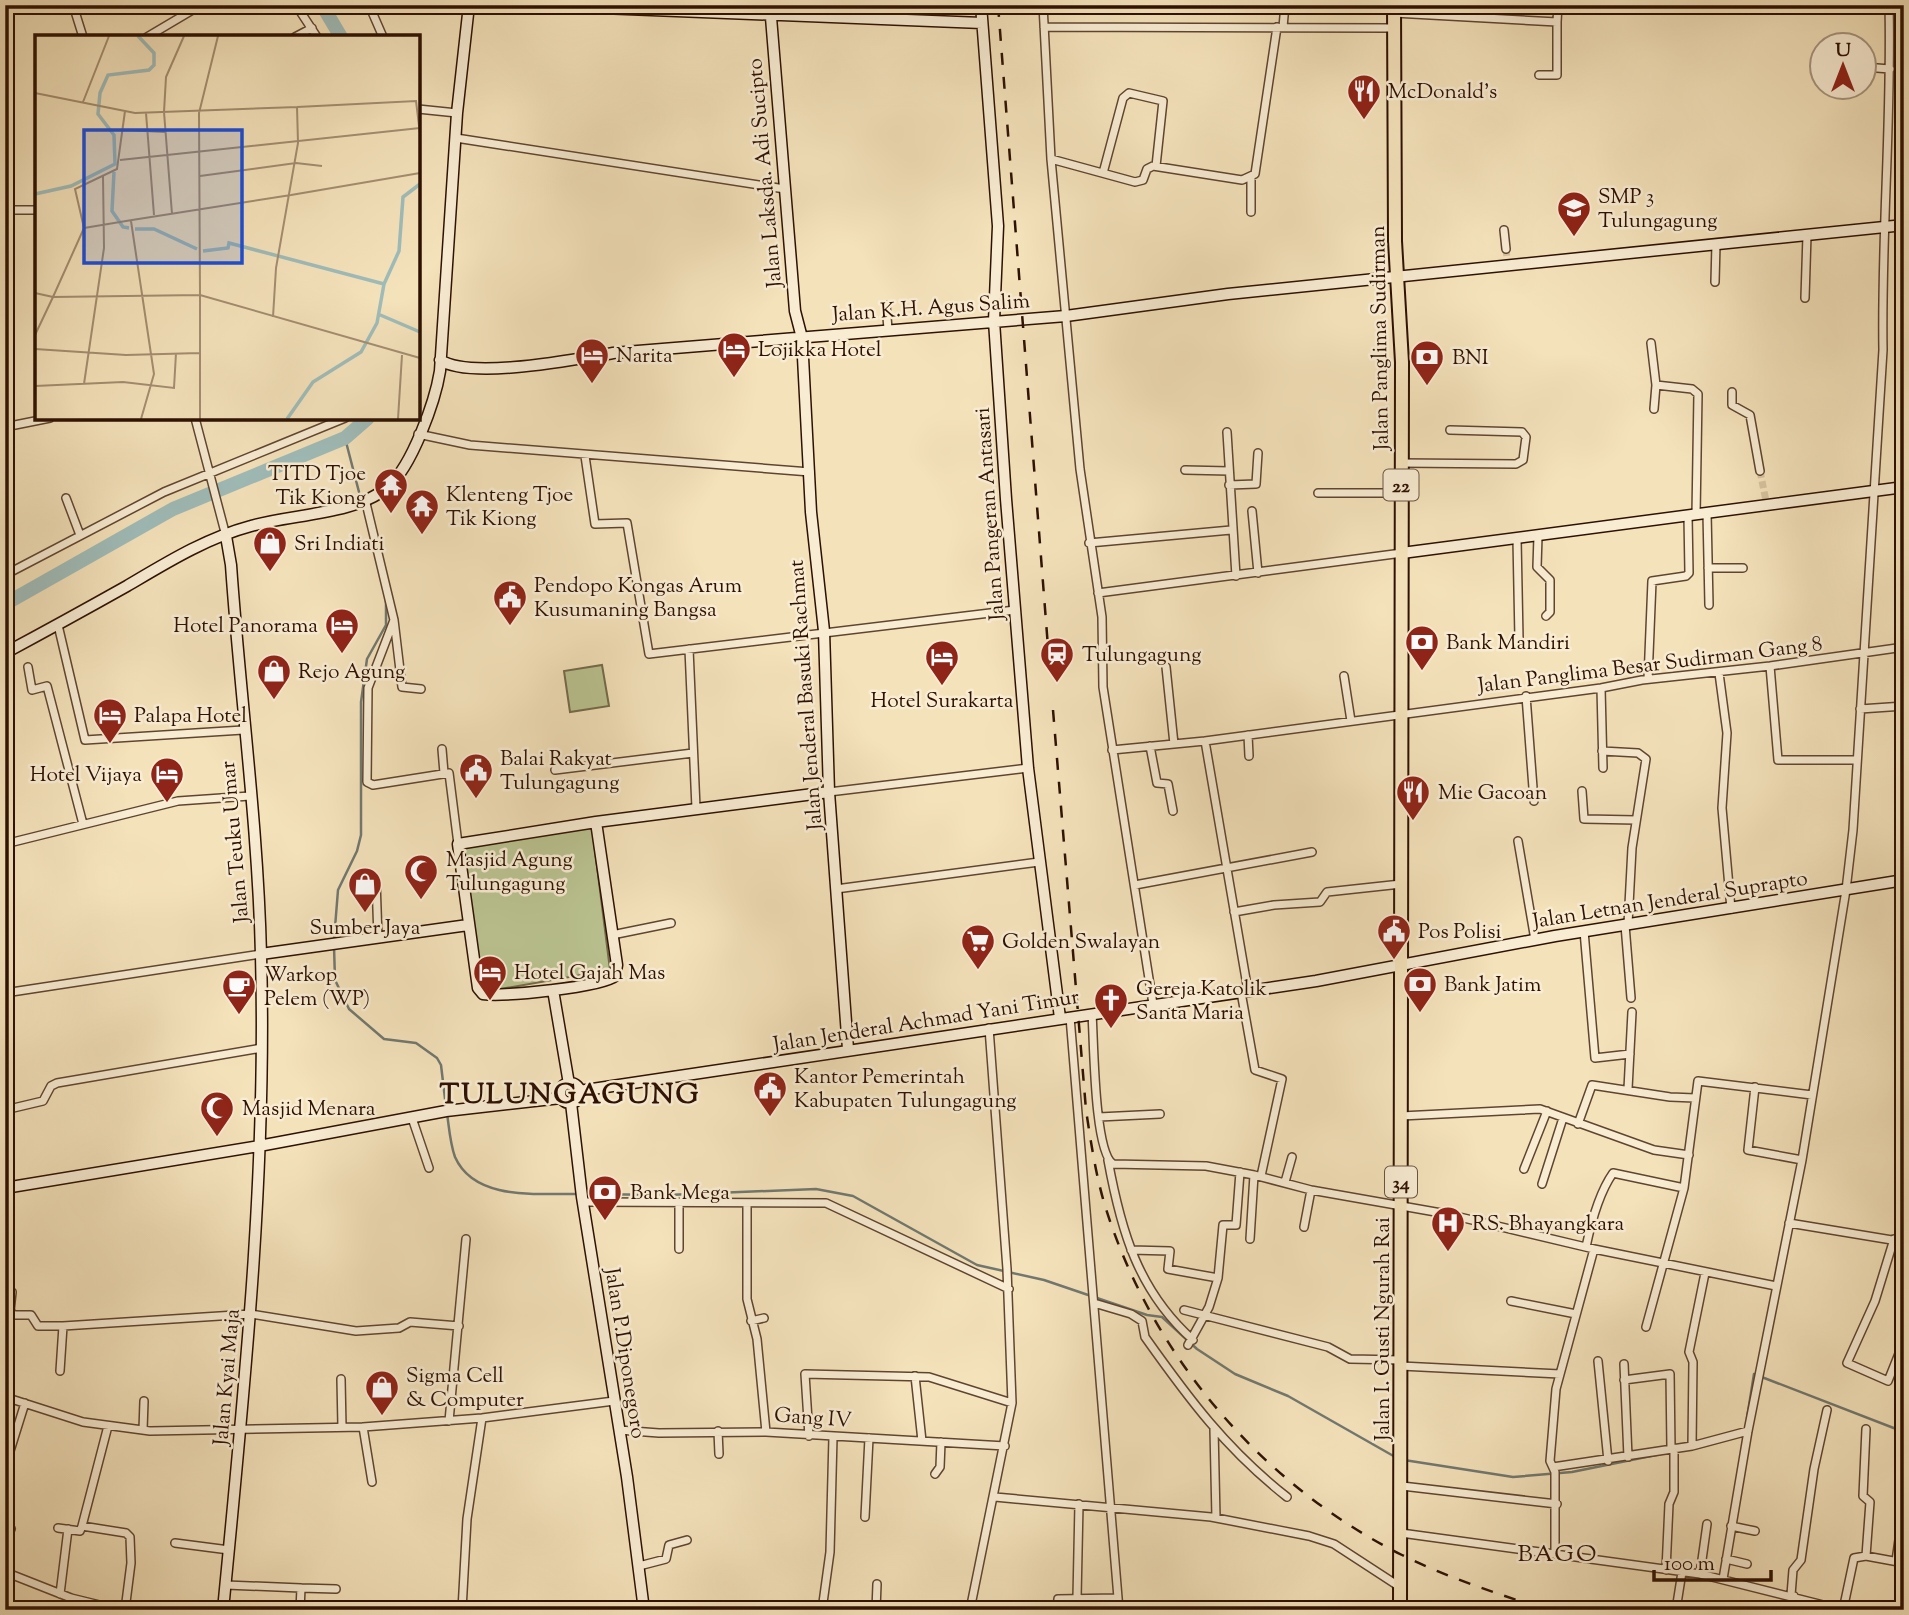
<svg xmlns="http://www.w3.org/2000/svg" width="1909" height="1615" font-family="'Sorts Mill Goudy',serif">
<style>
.green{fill:#bac391;stroke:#746a4a;stroke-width:2}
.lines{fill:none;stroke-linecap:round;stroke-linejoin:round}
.stream{stroke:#717870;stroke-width:2.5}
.river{stroke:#9fbcb9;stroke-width:14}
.street-tunnel{stroke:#d6c39f;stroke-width:7;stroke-dasharray:7 3.5;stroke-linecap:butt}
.street-casing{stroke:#5f4530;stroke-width:10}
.secondary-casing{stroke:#2d1102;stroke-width:13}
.highway-casing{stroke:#2d1102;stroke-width:16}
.street{stroke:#f8ecd3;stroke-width:7}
.secondary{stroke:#f8ecd3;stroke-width:10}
.highway{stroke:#f4e2bb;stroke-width:12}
.rail{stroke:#2d1102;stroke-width:2.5;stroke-dasharray:12 12;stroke-linecap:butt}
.labels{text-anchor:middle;stroke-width:5;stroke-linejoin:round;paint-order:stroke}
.shield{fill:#f8ecd3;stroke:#6a5341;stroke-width:2}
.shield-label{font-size:19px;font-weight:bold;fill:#2d1102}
.poi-label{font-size:21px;fill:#2d1102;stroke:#f8ecd3;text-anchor:start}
.street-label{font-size:21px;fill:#2d1102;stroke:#f8ecd3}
.quarter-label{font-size:24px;letter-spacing:2px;fill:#2d1102;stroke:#f8ecd3}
.district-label{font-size:28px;font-weight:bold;letter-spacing:2px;fill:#2d1102;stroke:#f8ecd3}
.inset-river{fill:none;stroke:#9fbcb9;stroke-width:3.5}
.inset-road{fill:none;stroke:#a48e71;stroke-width:2}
.view{fill:#1d4ed8;fill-opacity:0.15;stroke:#1d4ed8;stroke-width:3.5}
.inset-edge{fill:none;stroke:#2d1102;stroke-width:3.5}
</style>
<rect width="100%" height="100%" fill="#f4e2bb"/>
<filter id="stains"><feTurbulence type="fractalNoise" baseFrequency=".00286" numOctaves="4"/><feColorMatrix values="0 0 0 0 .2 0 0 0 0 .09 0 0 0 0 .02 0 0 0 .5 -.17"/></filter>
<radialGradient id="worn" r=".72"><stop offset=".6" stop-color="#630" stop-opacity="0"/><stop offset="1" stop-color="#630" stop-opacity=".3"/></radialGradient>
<path class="green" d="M602 665 609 706 570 712 564 671Z
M592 827 610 970 489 991 481 989 462 844Z"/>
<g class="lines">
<path class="stream" d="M345 438 359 492
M334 940 338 890 357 851 361 835V702L367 659 386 625V600
M334 946 335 980 349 1009 384 1039 416 1043 437 1058 441 1065 446 1107
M447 1113C449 1127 450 1143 455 1157 475 1202 540 1193 580 1194
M586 1194 667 1195 816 1189 853 1196 977 1265 1044 1280 1147 1315 1162 1317 1197 1349 1235 1374 1288 1396 1397 1458
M1747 1418 1754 1374 1904 1432
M1697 1448 1744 1435
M1404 1460 1513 1477 1572 1472 1666 1453"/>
<path class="river" d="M322 5 341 37
M5 604 173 509 345 438 368 418"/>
<path class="street-tunnel" d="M1506 249 1508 267
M1760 471 1766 501"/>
<g class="street-casing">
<path id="street" d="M73 5 83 37
M296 5 317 37
M369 5 383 37
M1043 5 1051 159 1080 469 1102 617 1103 687 1153 1004
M1394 13 1557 22 1558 5
M1044 27 1394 28
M1283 27 1285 5
M147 37 201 5
M295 37 312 28
M1864 67 1890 69
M1539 75H1557V22
M418 109 457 113
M456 138 785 189
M1051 159 1135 182 1143 180 1147 169 1153 166 1242 180 1255 174 1277 27
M1103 173 1123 98 1129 93 1163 101 1156 166
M1251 178V212
M5 210H37
M1504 230 1506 249
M1715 282 1716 244
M1805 298 1807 235
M886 305 888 329
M1651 343 1656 385 1692 389 1698 394 1696 515
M1732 392V405L1750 415 1760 471
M1654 409 1656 385
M195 418 226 536
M5 427 50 418
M1227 432 1236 576
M418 434 470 445 810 472
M585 456 595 524 627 523 649 654 1015 610
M1401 463 1516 464 1523 460 1526 437 1522 432 1450 430
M1185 470 1229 471
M1229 485 1256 484 1258 453
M1318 493H1401
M66 498 80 535
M365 499 394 620 368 688 367 782 373 785 449 773 458 844
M1252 511 1258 573
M1707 513 1709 605
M1538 536 1537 567 1550 580V612L1546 616
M1517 539 1519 639
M1089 543 1231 530
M1708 568H1743
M5 575 164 492 345 418
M1098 593 1402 553
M394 620 402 687 421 689
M58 625 85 740 243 730
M689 649 696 808
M1770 666 1778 760H1857
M28 667 32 690 47 686 83 824
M1166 667 1174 744
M1719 673 1727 733 1722 808 1731 909
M1344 676 1351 721
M1648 679 1652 581 1686 576 1689 573 1688 516
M1601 688 1603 768
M1526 696 1534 801
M1860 709 1904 706
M1248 735 1249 756
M1205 741 1248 991
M1150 746 1157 783 1168 784 1173 811
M442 749 444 773
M1112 750 1205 741 1601 688 1642 680 1770 666 1904 647
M1602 751 1638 753 1646 759 1632 848 1628 924
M5 756 7 763
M555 770 693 753
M1582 791 1584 819 1636 820
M829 792 1028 768
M1901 808H1904
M1518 841 1535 940
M5 844 178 801 250 796
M376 880 378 938
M1135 885 1312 852
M836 889 1039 862
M1234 912 1274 905 1320 902 1327 892 1401 884
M1625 925 1631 998
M1584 931 1595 1058 1630 1054
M612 935 671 923
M1241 992 1255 1070 1282 1079 1261 1176
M5 993 261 954
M1092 1014C1094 1041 1094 1151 1113 1164L1206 1166 1254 1175 1311 1190 1447 1214 1594 1249 1776 1286
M1070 1017 1119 1610
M1755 1087 1748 1150 1802 1160
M1628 1089 1632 1012
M5 1110 43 1101 51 1086 57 1083 262 1048
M1401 1116 1540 1109 1654 1150 1689 1155
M1099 1117 1160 1114
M412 1118 429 1168
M1578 1124 1592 1085 1670 1097 1695 1098
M1108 1160C1121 1231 1138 1291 1193 1340
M1524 1169 1547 1111
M1285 1182 1292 1157
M1542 1184 1563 1118
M583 1202 826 1203 1009 1289
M679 1203V1249
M747 1203V1299L757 1339 766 1432
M1789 1223 1904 1242
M1304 1227 1311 1190
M1250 1239 1254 1175
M1894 1239 1875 1301 1847 1363 1888 1381 1904 1341
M1586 1247C1591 1223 1599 1193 1613 1173L1684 1188
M1131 1250 1170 1251 1168 1269 1218 1278 1223 1225H1236L1240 1172
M5 1292H12L10 1311 14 1315H31L38 1326H63
M1511 1301 1576 1314
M1094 1303 1131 1314 1142 1321 1145 1337C1189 1399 1226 1449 1287 1497
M1184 1310 1328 1347 1350 1359 1401 1360
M751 1321 764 1318
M1646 1327 1684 1188 1698 1081 1812 1095
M1188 1345 1209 1307 1218 1278
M1598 1361 1608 1461
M1624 1364 1628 1457
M1401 1366 1560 1374
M60 1371 63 1326 251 1314 356 1331 399 1328 410 1322 459 1326
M915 1376 922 1441
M341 1379 342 1427
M1624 1380 1670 1374 1671 1448
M5 1397 83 1422 150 1431 363 1427 482 1418 614 1401
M449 1421 466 1239
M363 1427 372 1482
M1214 1429 1216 1518
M143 1430 144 1401
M619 1430 659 1433 766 1432 1005 1446
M718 1431 719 1454
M809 1436 805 1374 929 1377 1012 1403
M1692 1446 1693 1362 1689 1352 1705 1273
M10 1451 25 1403
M1553 1467 1692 1446 1748 1431
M935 1474 940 1467 941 1442
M1402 1486 1557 1504
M995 1497 1211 1517 1309 1536 1334 1544 1400 1587
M865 1517 869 1438
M5 1526 11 1529 5 1544
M82 1526 108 1426
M1731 1526 1755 1531
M58 1528 80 1531 82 1526 126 1533 130 1537 131 1563 125 1610
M1401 1533 1700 1574 1843 1610
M175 1543 229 1550
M1555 1554V1472L1550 1461 1556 1389 1594 1249
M1866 1556 1870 1502 1863 1496 1866 1429
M1726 1559 1747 1564
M1896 1561 1904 1504
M639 1566 666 1559 669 1545 687 1540
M1666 1570 1669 1504 1674 1492V1448
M5 1572 71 1598 120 1610
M1700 1574 1707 1524
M1723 1579 1748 1431 1802 1160 1846 890 1853 830 1883 350C1881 235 1892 120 1889 5
M226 1585 301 1588 300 1610
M301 1588 336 1589
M60 1594 68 1529
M1791 1595 1793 1570 1801 1560 1814 1469 1827 1410
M1077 1598 1079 1504
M462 1610 467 1519 482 1418
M822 1610 830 1552 833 1437
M876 1610 877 1584
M970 1610 1012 1403 1007 1269 989 1028
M1057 1610 1058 1599 1118 1598
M1676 1610 1682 1572
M1792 1610 1794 1596
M1843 1610 1854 1558 1866 1556 1904 1563"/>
</g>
<g class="secondary-casing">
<path id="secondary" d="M526 5 982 23
M770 5 795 311 802 338 811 512 824 631 829 792 848 1049
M981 5 998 226 994 321 1006 499 1028 768 1060 1018
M440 360C471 380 576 359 613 353L1066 316 1228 294 1904 225
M1402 553 1904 487
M5 653C46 631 86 609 127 586 166 563 206 538 251 526 291 514 355 515 388 487 412 466 435 402 440 371L457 113 469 5
M596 822 617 965 615 976C602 987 502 997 483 994L478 988 458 844Z
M596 822 829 792
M261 954 468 925
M553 990 569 1084
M560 1093a10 10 0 1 1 20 0a10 10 0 1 1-20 0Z
M579 1091 1316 981 1555 936 1904 880
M571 1103 582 1197 627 1477 644 1610
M5 1188 259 1146 446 1111 561 1098
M223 1610C244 1392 267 1174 261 955 258 825 240 695 231 565L226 536"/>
</g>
<g class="highway-casing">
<path id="highway" d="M1394 5 1395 241 1402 362 1400 1610"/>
</g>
<use href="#street" class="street"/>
<use href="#secondary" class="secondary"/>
<use href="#highway" class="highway"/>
<path class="rail" d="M998 5 1048 647
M1053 710 1086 1110C1091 1143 1096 1177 1106 1209 1153 1357 1262 1485 1402 1555 1448 1578 1497 1593 1546 1610"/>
</g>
<defs>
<g id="restaurant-pin" transform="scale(1.75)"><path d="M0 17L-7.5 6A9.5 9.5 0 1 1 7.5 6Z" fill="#8f2418" stroke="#f8ecd3"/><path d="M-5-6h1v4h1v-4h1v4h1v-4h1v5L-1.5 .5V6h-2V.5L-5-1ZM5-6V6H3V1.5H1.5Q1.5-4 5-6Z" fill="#fff"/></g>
<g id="school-pin" transform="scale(1.75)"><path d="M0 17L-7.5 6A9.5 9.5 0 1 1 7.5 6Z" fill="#8f2418" stroke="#f8ecd3"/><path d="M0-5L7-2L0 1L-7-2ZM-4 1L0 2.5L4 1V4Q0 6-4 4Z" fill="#fff"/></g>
<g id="hotel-pin" transform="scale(1.75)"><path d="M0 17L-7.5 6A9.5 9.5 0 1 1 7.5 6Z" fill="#8f2418" stroke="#f8ecd3"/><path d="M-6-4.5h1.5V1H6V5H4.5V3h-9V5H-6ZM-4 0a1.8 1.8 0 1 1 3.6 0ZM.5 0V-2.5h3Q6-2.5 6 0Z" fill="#fff"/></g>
<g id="bank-pin" transform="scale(1.75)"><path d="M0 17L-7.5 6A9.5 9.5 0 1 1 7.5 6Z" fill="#8f2418" stroke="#f8ecd3"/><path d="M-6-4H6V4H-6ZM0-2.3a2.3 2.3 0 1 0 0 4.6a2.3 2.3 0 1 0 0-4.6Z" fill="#fff"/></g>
<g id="temple-pin" transform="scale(1.75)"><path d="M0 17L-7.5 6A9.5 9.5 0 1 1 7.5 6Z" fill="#8f2418" stroke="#f8ecd3"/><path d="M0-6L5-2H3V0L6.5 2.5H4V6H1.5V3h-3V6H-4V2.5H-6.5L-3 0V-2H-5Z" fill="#fff"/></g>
<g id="shop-pin" transform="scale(1.75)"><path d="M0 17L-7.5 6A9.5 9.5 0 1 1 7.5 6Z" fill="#8f2418" stroke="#f8ecd3"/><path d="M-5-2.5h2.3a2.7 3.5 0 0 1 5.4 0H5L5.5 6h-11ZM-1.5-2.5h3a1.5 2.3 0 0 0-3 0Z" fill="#fff"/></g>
<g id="civic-pin" transform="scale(1.75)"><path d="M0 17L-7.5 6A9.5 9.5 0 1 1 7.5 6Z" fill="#8f2418" stroke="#f8ecd3"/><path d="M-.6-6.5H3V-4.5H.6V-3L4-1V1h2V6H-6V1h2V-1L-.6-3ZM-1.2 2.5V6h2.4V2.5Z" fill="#fff"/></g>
<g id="station-pin" transform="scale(1.75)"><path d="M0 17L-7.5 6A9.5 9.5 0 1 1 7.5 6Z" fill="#8f2418" stroke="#f8ecd3"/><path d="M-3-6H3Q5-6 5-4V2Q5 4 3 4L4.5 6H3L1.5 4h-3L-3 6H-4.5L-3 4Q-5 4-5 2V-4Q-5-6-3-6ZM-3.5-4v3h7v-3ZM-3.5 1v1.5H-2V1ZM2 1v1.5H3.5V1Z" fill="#fff"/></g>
<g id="mosque-pin" transform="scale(1.75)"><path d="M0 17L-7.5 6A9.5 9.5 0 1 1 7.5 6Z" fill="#8f2418" stroke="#f8ecd3"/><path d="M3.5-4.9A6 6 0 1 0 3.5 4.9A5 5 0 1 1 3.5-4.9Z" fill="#fff"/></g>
<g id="supermarket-pin" transform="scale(1.75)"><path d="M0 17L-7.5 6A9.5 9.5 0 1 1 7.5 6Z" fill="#8f2418" stroke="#f8ecd3"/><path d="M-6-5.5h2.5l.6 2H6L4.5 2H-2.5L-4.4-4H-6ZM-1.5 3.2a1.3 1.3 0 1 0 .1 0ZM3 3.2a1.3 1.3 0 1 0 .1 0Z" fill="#fff"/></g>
<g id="cafe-pin" transform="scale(1.75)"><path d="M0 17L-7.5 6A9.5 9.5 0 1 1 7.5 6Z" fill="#8f2418" stroke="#f8ecd3"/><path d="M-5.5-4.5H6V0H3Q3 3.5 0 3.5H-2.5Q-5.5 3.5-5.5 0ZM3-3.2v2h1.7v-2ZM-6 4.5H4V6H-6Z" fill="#fff"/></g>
<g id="church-pin" transform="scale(1.75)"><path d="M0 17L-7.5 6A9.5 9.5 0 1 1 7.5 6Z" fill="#8f2418" stroke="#f8ecd3"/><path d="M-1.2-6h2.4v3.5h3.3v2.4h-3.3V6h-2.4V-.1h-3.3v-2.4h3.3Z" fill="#fff"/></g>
<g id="hospital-pin" transform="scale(1.75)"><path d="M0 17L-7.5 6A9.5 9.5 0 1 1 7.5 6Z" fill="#8f2418" stroke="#f8ecd3"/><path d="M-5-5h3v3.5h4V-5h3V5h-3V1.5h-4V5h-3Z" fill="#fff"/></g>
</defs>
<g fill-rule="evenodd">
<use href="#restaurant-pin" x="1364" y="91"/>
<use href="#school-pin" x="1574" y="208"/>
<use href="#hotel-pin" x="734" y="349"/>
<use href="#hotel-pin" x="592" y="355"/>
<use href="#bank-pin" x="1427" y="357"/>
<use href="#temple-pin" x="391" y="485"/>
<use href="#temple-pin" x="422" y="506"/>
<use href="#shop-pin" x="270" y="543"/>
<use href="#civic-pin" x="510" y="597"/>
<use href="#hotel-pin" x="342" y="625"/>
<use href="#bank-pin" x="1422" y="642"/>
<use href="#station-pin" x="1057" y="654"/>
<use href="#hotel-pin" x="942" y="657"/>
<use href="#shop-pin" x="274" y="671"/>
<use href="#hotel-pin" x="110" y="715"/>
<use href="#civic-pin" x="476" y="770"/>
<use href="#hotel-pin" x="167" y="774"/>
<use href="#restaurant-pin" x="1413" y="792"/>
<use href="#mosque-pin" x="421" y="871"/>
<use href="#shop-pin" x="365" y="884"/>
<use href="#civic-pin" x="1394" y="931"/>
<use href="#supermarket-pin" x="978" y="941"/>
<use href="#hotel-pin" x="490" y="972"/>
<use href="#bank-pin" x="1420" y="984"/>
<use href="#cafe-pin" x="239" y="986"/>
<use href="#church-pin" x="1111" y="1000"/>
<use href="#civic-pin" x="770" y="1088"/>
<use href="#mosque-pin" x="217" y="1108"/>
<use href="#bank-pin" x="605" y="1192"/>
<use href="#hospital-pin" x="1448" y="1223"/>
<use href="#shop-pin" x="382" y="1387"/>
</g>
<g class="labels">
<g class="shield">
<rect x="1383.5" y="469.5" width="35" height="31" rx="5"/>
<rect x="1385" y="1166.5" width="32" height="31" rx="5"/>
</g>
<g class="shield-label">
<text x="1401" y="492">22</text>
<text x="1401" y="1189">34</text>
</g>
<g class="poi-label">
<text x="1388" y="98">McDonald's</text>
<text x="1598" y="203">SMP 3<tspan x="1598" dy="24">Tulungagung</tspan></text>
<text x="758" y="356">Lojikka Hotel</text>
<text x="616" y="362">Narita</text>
<text x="1452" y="364">BNI</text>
<text x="366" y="480" text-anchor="end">TITD Tjoe<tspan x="366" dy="24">Tik Kiong</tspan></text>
<text x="446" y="501">Klenteng Tjoe<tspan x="446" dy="24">Tik Kiong</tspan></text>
<text x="294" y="550">Sri Indiati</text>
<text x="534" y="592">Pendopo Kongas Arum<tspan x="534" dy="24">Kusumaning Bangsa</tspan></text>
<text x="318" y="632" text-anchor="end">Hotel Panorama</text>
<text x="1446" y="649">Bank Mandiri</text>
<text x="1082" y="661">Tulungagung</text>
<text x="298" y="678">Rejo Agung</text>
<text x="942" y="707" text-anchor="middle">Hotel Surakarta</text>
<text x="134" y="722">Palapa Hotel</text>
<text x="500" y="765">Balai Rakyat<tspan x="500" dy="24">Tulungagung</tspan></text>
<text x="142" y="781" text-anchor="end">Hotel Vijaya</text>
<text x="1438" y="799">Mie Gacoan</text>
<text x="446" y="866">Masjid Agung<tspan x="446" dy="24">Tulungagung</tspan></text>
<text x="365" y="934" text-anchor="middle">Sumber Jaya</text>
<text x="1418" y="938">Pos Polisi</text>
<text x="1002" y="948">Golden Swalayan</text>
<text x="514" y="979">Hotel Gajah Mas</text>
<text x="264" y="981">Warkop<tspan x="264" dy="24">Pelem (WP)</tspan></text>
<text x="1444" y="991">Bank Jatim</text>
<text x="1136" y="995">Gereja Katolik<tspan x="1136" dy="24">Santa Maria</tspan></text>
<text x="794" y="1083">Kantor Pemerintah<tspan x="794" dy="24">Kabupaten Tulungagung</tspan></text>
<text x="242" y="1115">Masjid Menara</text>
<text x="630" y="1199">Bank Mega</text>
<text x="1472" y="1230">RS. Bhayangkara</text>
<text x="406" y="1382">Sigma Cell<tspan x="406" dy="24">&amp; Computer</tspan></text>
</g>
<g class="street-label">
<text transform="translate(764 173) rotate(-95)" y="7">Jalan Laksda. Adi Sucipto</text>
<text transform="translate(931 307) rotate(-4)" y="7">Jalan K.H. Agus Salim</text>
<text transform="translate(1379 338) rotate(-91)" y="7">Jalan Panglima Sudirman</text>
<text transform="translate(989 514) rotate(-94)" y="7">Jalan Pangeran Antasari</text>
<text transform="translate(1650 664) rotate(-7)" y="7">Jalan Panglima Besar Sudirman Gang 8</text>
<text transform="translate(805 695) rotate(-94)" y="7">Jalan Jenderal Basuki Rachmat</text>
<text transform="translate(234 842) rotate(-95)" y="7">Jalan Teuku Umar</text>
<text transform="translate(1670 899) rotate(-9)" y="7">Jalan Letnan Jenderal Suprapto</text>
<text transform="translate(926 1020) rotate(-9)" y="7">Jalan Jenderal Achmad Yani Timur</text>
<text transform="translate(1382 1329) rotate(-90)" y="7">Jalan I. Gusti Ngurah Rai</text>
<text transform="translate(626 1353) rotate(81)" y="7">Jalan P.Diponegoro</text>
<text transform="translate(226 1377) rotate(-85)" y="7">Jalan Kyai Maja</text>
<text transform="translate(813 1417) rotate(4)" y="7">Gang IV</text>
</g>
<g class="quarter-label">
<text x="1558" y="1561">BAGO</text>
</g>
<g class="district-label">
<text x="570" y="1103">TULUNGAGUNG</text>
</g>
</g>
<g transform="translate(35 35)">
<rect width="385" height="385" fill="#f4e2bb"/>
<path class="inset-river" d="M79 137 77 176 88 192 94 193M0 159 36 151 80 129 79 100 63 79 65 58 73 40 114 35 119 30V18L103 1M100 194H119L162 214M168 216 193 213 194 208 349 249M343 279 385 297M252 384 278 347 326 317 342 288 349 249 364 216 368 162 385 149"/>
<path class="inset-road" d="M0 58 100 78 262 72 263 108 241 233 238 282M48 67 74 1M262 72 381 66 385 99M129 77 131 42 149 1M129 77 137 179M111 78 119 180M88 95 130 97M85 125 385 93M165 141 261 128 287 131M256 160 385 138M97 185 256 160M96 186 119 339 106 384M49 193 40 154 82 134 90 76M49 193 97 185M0 258 18 262 165 260 385 323M165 260V384M165 260 164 78 183 1M18 262 49 193M0 300 18 262M0 314 91 320 165 318M49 349 69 213 68 141M0 351 88 347 139 353 141 318M363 384 367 320"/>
<path class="view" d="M49 95H207V228H49Z"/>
<rect width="385" height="385" class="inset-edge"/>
</g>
<rect width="1909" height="1615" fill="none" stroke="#f4e2bb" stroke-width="28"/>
<rect x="7" y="7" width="1895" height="1601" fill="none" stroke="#2d1102" stroke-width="3.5"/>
<rect x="14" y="14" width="1881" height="1587" fill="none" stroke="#2d1102" stroke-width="2"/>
<g transform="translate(1843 66)"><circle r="33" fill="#f8ecd3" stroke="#a7947f" stroke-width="2"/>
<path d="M0-5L12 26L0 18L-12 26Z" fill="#8f2418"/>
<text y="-10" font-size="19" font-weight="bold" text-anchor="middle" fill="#2d1102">U</text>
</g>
<path d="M1654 1570v10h117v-10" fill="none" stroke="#2d1102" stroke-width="3.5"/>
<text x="1664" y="1570" font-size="21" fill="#2d1102" stroke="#f8ecd3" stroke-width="5" paint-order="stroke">100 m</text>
<rect width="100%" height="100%" filter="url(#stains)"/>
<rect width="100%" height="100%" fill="url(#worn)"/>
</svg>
